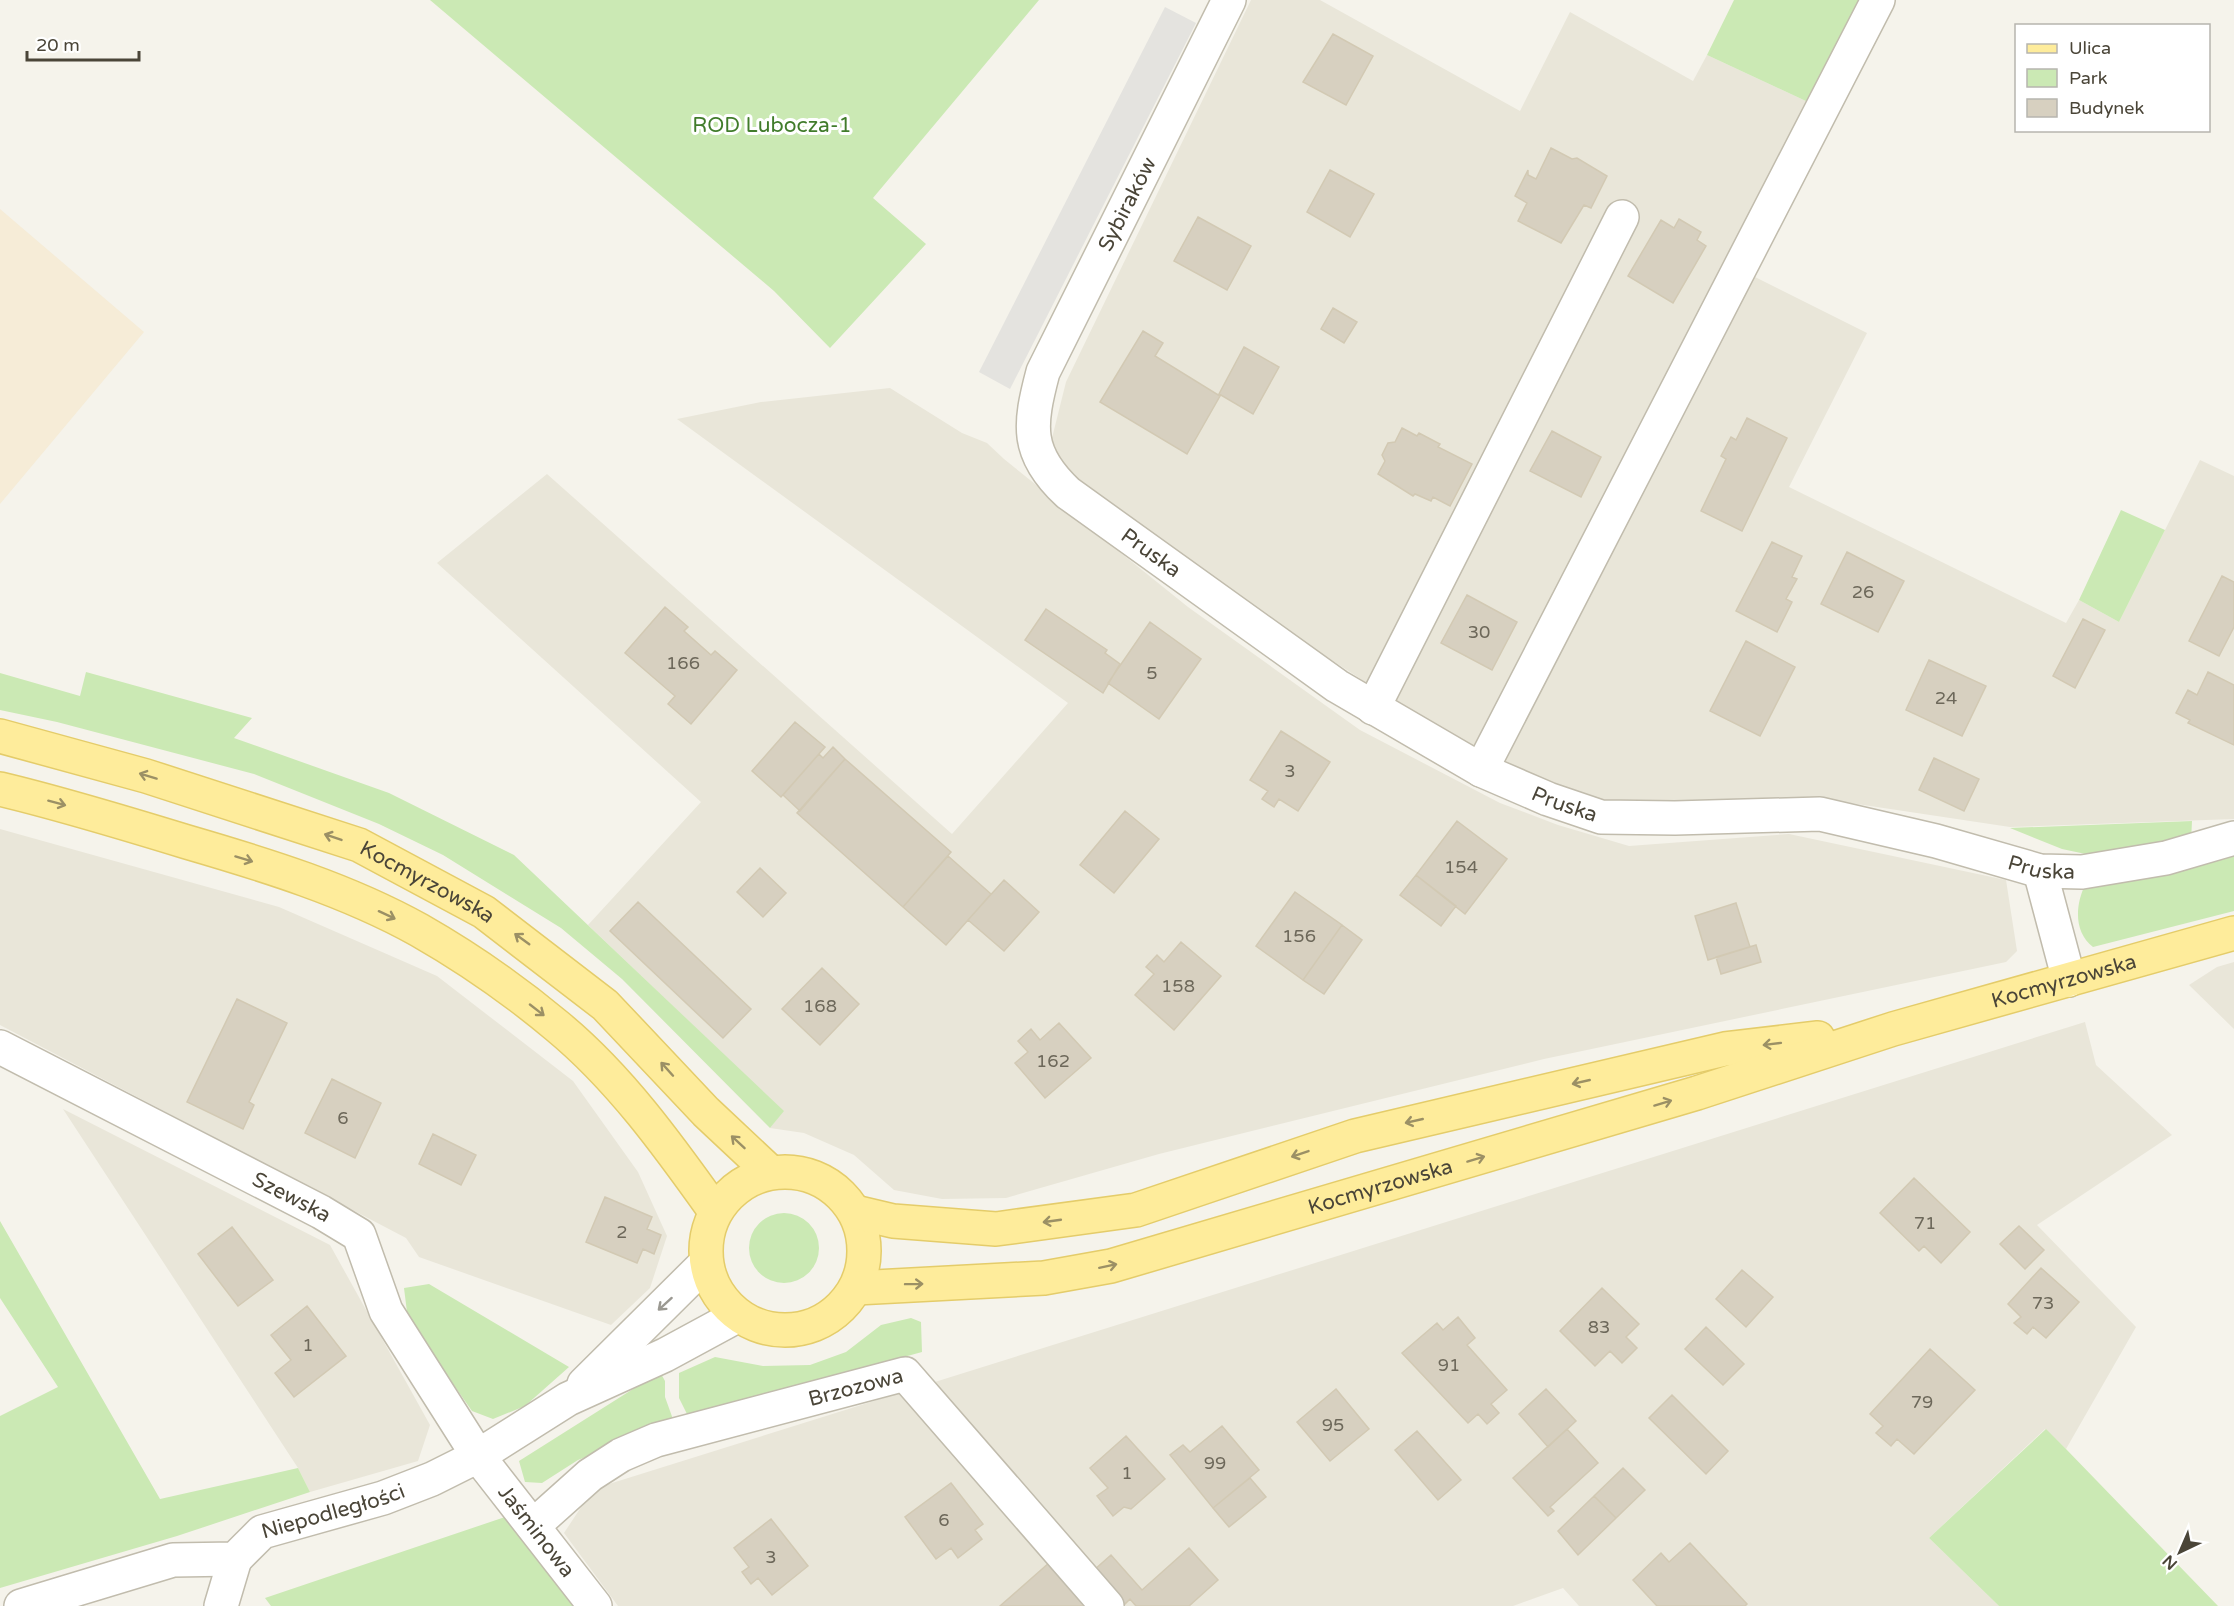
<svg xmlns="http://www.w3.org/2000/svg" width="2234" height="1606" font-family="'Varela Round',sans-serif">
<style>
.residential{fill:#e9e6d9}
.commercial{fill:#f6ecd7}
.green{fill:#cbe9b4}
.parking{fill:#e4e3df}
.building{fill:#d7d0c0;stroke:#d2c9b3;stroke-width:1.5}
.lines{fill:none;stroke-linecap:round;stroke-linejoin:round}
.minor-casing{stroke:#c1bcad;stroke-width:36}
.major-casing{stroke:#e4cc6a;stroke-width:36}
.minor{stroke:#fff;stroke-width:33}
.major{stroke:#feec9b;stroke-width:33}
.oneway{stroke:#9b9065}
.oneway2{stroke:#9b9992}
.labels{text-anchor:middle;stroke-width:6;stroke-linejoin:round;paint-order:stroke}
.number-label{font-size:18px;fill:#6d685a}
.park-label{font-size:21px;fill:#417c2b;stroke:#fff}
.street-label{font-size:21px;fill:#4a4538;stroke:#fff}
</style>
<rect width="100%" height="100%" fill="#f5f3eb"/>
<path class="residential" d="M1251 0H1320L1520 111 1570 12 1693 81 1707 55 1808 102 1727 263 1867 333 1789 487 2066 623 2079 600 2119 622 2200 460 2234 476V819L2010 827 1817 798 1618 805 1585 804 1470 750 1267 618 1070 478 1051 442 1066 382Z
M890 388 962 433 987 443 1004 459 1188 607 1360 730 1500 803 1558 825 1629 846 1789 834 2006 880 2017 951 2006 962 1544 1059 1159 1154 1006 1198 942 1199 894 1190 854 1155 804 1133 770 1128 783 1111 588 925 701 802 437 563 547 474 952 834 1068 703 677 419 761 402Z
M0 829 279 907 437 976 573 1081 638 1172 667 1236 650 1288 611 1325 419 1257 406 1238 0 1025Z
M2234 962V1029L2189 985 2217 967Z
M2085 1022 2096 1065 2172 1135 2037 1225 2136 1327 2066 1449 2045 1429 1929 1538 1999 1606H1579L1563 1588 1513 1606H618L564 1533 593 1489Z
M63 1109 330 1245 430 1425 418 1461 310 1492 298 1468Z"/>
<path class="commercial" d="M0 209 144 332 0 504Z"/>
<path class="green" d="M430 0H1039L873 198 926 244 830 348 774 291Z
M1734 0H1859L1808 102 1707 55Z
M2121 510 2165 530 2119 622 2079 600Z
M86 672 252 718 234 738 389 793 514 855 784 1111 770 1128 622 979 561 928 443 855 379 824 254 774 57 722 0 710V673L80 696Z
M2192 821 2191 842 2109 859 2062 849 2010 828Z
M2234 851V911L2093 947C2074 932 2075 906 2085 885Z
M749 1248a35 35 0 1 1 70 0a35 35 0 1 1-70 0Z
M0 1221 160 1499 298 1468 310 1492 177 1536 0 1588V1416L58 1387 0 1298Z
M429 1284 569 1367 525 1406 493 1419 472 1411 408 1320 404 1288Z
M911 1318 921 1322 922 1352 688 1416 679 1398V1373L715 1357 763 1366 810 1365 846 1352 881 1325Z
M660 1372 665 1381V1397L674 1422 578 1460 542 1483 525 1482 519 1461Z
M2046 1429 2066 1449 2218 1606H1999L1929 1538Z
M505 1517 576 1606H271L265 1598Z"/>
<path class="parking" d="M1165 7 1196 23 1010 389 979 372Z"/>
<path class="building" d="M1333 34 1373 56 1346 105 1303 82Z
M1551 148 1572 159 1577 158 1607 176 1591 208 1584 205 1561 243 1518 221 1527 203 1515 196 1528 170V175L1536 179Z
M1330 170 1374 194 1350 237 1307 212Z
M1198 217 1251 246 1227 290 1174 261Z
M1679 219 1701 232 1697 240 1706 246 1673 303 1628 276 1661 220 1674 228Z
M1333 308 1357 322 1344 343 1321 329Z
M1143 331 1163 343 1155 356 1220 396 1187 454 1100 402Z
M1244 347 1279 367 1253 414 1219 394Z
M1747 418 1787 438 1742 531 1701 511 1726 459 1721 456 1731 437 1736 440Z
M1402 428 1417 436 1419 433 1440 444 1438 447 1472 464 1450 506 1433 497 1431 501 1415 494 1413 496 1378 474 1385 461 1382 455 1388 443 1395 442Z
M1552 431 1601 457 1581 497 1530 471Z
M1772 542 1802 556 1792 577 1797 579 1786 599 1792 602 1777 632 1736 611Z
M1847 552 1904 581 1878 632 1821 604Z
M2222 576 2234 582V627L2219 656 2189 641Z
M1467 595 1517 622 1492 670 1441 643Z
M665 607 688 627 684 631 711 655 715 651 737 670 691 724 668 704 675 696 625 653Z
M1046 609 1107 650 1105 653 1120 664 1103 693 1025 640Z
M2083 619 2105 630 2075 688 2053 676Z
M1150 622 1201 659 1159 719 1108 683Z
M1746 641 1795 667 1760 736 1710 711Z
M1929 660 1986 686 1962 736 1906 710Z
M2208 672 2234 685V745L2188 723 2190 720 2176 713 2188 690 2197 695Z
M795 722 825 747 781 797 752 771Z
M1281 731 1330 762 1298 811 1279 799 1274 807 1262 799 1268 791 1250 780Z
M833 747 845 759 800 811 783 795 819 754 823 758Z
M1934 758 1979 779 1964 811 1919 790Z
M845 759 951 852 903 907 797 813Z
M1125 811 1159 839 1114 893 1080 865Z
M1457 821 1507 859 1465 914 1416 875Z
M948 856 991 894 946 945 903 907Z
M760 868 786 893 763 917 737 892Z
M1416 875 1456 906 1441 926 1400 895Z
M1004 880 1039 912 1004 951 968 920Z
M1295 892 1342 925 1303 980 1256 946Z
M638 902 751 1009 723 1038 610 931Z
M1736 903 1750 947 1708 960 1695 916Z
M1342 925 1362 940 1324 994 1303 980Z
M1181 942 1221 976 1174 1030 1135 995 1154 974 1146 967 1157 955 1164 962Z
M1756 945 1761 962 1721 974 1716 957Z
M822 968 859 1004 820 1045 782 1009Z
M237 999 287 1023 249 1102 254 1105 243 1129 187 1102Z
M1059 1023 1091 1058 1045 1098 1015 1063 1028 1052 1018 1041 1031 1029 1040 1040Z
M332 1079 381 1103 355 1158 305 1133Z
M433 1134 476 1155 461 1185 419 1164Z
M1914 1178 1970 1232 1941 1263 1924 1246 1919 1251 1880 1213Z
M605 1197 652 1217 647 1229 661 1235 654 1254 643 1249 637 1263 586 1242Z
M2019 1226 2044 1250 2025 1269 2000 1244Z
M232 1227 273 1280 238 1306 198 1254Z
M2041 1268 2079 1302 2046 1338 2033 1327 2027 1334 2014 1323 2021 1317 2008 1304Z
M1742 1270 1773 1297 1746 1327 1716 1299Z
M1602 1288 1639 1324 1626 1337 1637 1348 1622 1363 1610 1351 1595 1366 1560 1331Z
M307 1306 346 1356 294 1397 275 1373 291 1360 271 1335Z
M1458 1317 1475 1338 1467 1345 1507 1390 1491 1404 1499 1413 1487 1424 1478 1414 1468 1423 1402 1353 1437 1323 1443 1330Z
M1706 1327 1744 1364 1723 1385 1685 1349Z
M1930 1349 1975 1390 1914 1454 1897 1439 1891 1446 1876 1433 1883 1426 1870 1414Z
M1336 1389 1369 1429 1330 1461 1297 1422Z
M1546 1389 1576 1421 1548 1447 1519 1414Z
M1672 1395 1728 1451 1706 1474 1649 1418Z
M1222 1426 1259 1470 1213 1508 1170 1455 1183 1445 1190 1452Z
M1567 1429 1598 1463 1550 1507 1554 1511 1548 1516 1513 1478Z
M1417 1431 1461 1480 1438 1500 1395 1450Z
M1126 1436 1165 1479 1131 1509 1124 1507 1113 1516 1097 1496 1108 1488 1090 1468Z
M1623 1468 1645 1490 1616 1518 1594 1496Z
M1250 1478 1266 1497 1229 1527 1213 1508Z
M951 1483 983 1524 975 1530 982 1539 958 1558 951 1548 936 1559 905 1517Z
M1594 1496 1616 1518 1578 1555 1558 1531Z
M771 1519 808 1566 772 1595 758 1578 751 1584 742 1572 749 1567 734 1548Z
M1690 1543 1747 1604 1745 1606H1657L1633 1580 1661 1553 1669 1562Z
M1189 1548 1218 1580 1189 1606H1136L1130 1599 1124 1605 1094 1570 1111 1555 1142 1590Z
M1050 1562 1087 1606H1000Z"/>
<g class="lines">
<g class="minor-casing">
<g id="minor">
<path id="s1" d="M1229 0 1043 372C1029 425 1025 453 1068 493L1337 686 1481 770 1548 799 1601 817 1675 818 1820 814 1936 841 2040 871 2082 872 2166 858 2234 838"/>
<path d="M1373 708 1622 217"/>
<path d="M1481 770 1878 0"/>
<path d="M2040 871 2069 980"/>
<path id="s2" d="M0 1047 321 1212 359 1235 386 1311 478 1456 595 1606"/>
<path d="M584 1384 706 1263"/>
<path id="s3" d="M533 1526 590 1475 621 1455 656 1440 905 1374 1107 1606"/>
<path id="s4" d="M21 1606 173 1560 235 1559 262 1532 383 1498 432 1479 478 1456 568 1399 665 1355 737 1316"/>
<path d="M221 1606 235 1559"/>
</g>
</g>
<g class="major-casing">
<g id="major">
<path id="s5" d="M0 736 146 776 359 845 484 912 605 1005 706 1112 770 1172"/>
<path d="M0 789C63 804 125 823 187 842 266 865 347 890 419 930 468 958 514 990 557 1026 619 1077 668 1145 715 1211"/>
<circle cx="785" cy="1251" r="79"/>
<path d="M855 1212 893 1221 996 1229 1136 1210 1355 1136 1725 1049 1818 1038"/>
<path id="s6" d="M856 1288 1044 1278 1111 1266 1697 1093 1893 1029 2234 933"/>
</g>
</g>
<use href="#minor" class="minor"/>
<use href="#major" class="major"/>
</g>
<defs><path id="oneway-shaft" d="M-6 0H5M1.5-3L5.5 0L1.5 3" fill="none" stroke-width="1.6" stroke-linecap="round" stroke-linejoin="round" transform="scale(1.5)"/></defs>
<g class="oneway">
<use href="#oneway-shaft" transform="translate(148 776) rotate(-163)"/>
<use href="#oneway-shaft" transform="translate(57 803) rotate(15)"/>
<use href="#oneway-shaft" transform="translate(333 837) rotate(-161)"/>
<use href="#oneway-shaft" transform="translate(244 859) rotate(17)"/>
<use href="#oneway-shaft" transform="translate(387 915) rotate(25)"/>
<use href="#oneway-shaft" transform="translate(522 939) rotate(-144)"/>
<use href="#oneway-shaft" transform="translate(537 1010) rotate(38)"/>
<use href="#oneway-shaft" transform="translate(1772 1044) rotate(173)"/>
<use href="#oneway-shaft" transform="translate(667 1069) rotate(-132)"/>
<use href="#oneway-shaft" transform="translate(1581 1082) rotate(167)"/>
<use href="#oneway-shaft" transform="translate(1663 1103) rotate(-17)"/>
<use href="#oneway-shaft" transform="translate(1414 1121) rotate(167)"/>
<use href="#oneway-shaft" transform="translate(738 1142) rotate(-137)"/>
<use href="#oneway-shaft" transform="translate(1300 1154) rotate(161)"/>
<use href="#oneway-shaft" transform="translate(1476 1159) rotate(-17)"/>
<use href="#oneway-shaft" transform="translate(1052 1221) rotate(172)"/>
<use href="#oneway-shaft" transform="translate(1108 1266) rotate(-12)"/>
<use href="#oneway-shaft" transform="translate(914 1284) rotate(-1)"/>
</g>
<use class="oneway2" href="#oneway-shaft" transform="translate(665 1304) rotate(138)"/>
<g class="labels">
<g class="number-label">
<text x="1863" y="598">26</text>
<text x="1479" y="638">30</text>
<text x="683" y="669">166</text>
<text x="1152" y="679">5</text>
<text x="1946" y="704">24</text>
<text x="1290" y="777">3</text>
<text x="1461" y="873">154</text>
<text x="1299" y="942">156</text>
<text x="1178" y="992">158</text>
<text x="820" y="1012">168</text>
<text x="1053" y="1067">162</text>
<text x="343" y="1124">6</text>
<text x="1925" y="1229">71</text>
<text x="622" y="1238">2</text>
<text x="2043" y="1309">73</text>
<text x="1599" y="1333">83</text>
<text x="308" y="1351">1</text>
<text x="1449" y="1371">91</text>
<text x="1922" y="1408">79</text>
<text x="1333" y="1431">95</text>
<text x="1215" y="1469">99</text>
<text x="1127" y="1479">1</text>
<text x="944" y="1526">6</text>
<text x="771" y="1563">3</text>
</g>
<g class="park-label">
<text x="772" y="132">ROD Lubocza-1</text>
</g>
<g class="street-label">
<text transform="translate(1127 204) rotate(-63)" y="7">Sybiraków</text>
<text dy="7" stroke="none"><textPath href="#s1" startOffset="651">Pruska</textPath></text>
<text dy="7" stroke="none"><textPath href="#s1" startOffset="1137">Pruska</textPath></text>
<text dy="7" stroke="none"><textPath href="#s1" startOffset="1623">Pruska</textPath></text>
<text dy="7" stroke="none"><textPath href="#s5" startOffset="453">Kocmyrzowska</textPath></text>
<text dy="7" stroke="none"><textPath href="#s6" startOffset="1251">Kocmyrzowska</textPath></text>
<text dy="7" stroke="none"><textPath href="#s6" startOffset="537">Kocmyrzowska</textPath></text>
<text dy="7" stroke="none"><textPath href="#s2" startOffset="328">Szewska</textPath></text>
<text dy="7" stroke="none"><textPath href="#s3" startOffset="358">Brzozowa</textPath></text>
<text dy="7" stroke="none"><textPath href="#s4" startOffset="333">Niepodległości</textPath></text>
<text dy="7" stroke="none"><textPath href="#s2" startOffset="753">Jaśminowa</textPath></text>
</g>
</g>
<rect x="2015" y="24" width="195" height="108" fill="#ffffff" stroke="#b7b5af" stroke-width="1.5"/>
<rect x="2027" y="44" width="30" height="9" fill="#feec9b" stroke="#b7b5af" stroke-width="1.5"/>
<text x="2069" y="54" font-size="18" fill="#4a4538">Ulica</text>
<rect x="2027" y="69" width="30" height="18" fill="#cbe9b4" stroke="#b7b5af" stroke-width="1.5"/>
<text x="2069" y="84" font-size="18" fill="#4a4538">Park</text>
<rect x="2027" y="99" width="30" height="18" fill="#d7d0c0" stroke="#b7b5af" stroke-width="1.5"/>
<text x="2069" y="114" font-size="18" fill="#4a4538">Budynek</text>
<g transform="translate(2180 1552) rotate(224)" stroke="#ffffff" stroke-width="4.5" paint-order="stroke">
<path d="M0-4.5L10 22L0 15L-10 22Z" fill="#4a4538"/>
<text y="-9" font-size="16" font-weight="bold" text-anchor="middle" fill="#4a4538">N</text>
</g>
<path d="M27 51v9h112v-9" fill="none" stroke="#4a4538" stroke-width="3"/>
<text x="36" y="51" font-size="18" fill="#4a4538" stroke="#ffffff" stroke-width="4.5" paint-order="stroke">20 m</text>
</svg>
